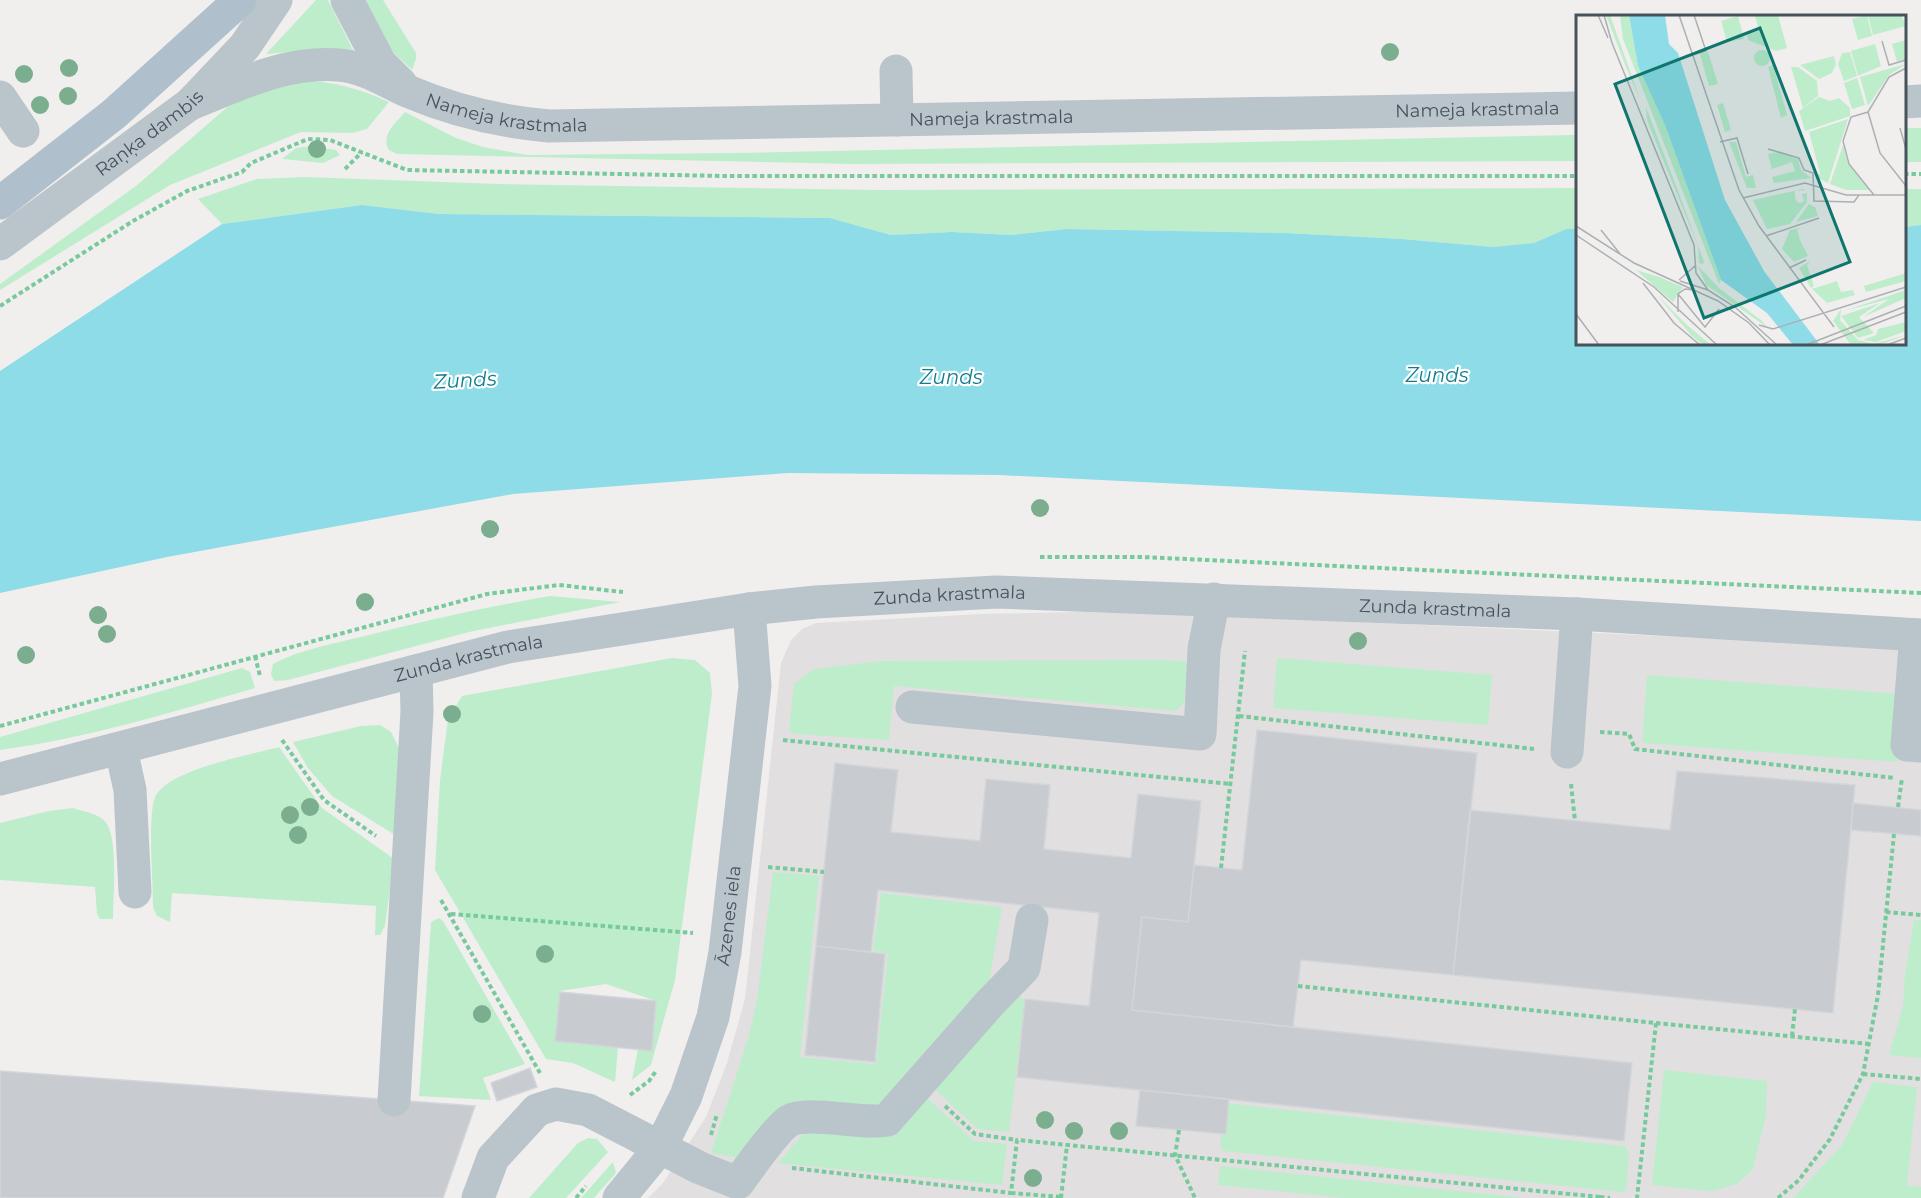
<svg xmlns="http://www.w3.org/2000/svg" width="1921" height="1198" font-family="Montserrat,sans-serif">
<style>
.education{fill:#e2dfe0}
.green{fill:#beedcc}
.water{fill:#8ddce8}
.building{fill:#c8ccd1;stroke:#d2d5da;stroke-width:1.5}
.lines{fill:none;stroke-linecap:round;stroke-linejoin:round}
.path{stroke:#77ca9b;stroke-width:4;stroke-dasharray:4.5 3;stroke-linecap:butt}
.minor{stroke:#bac4cb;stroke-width:33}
.major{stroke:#afc0cc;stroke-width:33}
.tree{fill:#7bae8f}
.labels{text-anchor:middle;stroke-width:4.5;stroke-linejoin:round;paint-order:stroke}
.street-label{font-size:18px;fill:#47535b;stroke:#fff}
.water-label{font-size:20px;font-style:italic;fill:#127d8d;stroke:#fff}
.inset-road{fill:none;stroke:#adb0b3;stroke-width:1.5}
.view{fill:#0f766e;fill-opacity:0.15;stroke:#0f766e;stroke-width:3}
.inset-edge{fill:none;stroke:#47535b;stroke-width:3}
</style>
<rect width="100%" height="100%" fill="#f1eeee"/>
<path class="education" d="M1082 612 1181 614 1921 648V1198H648L663 1183 706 1117 727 1063 745 999 781 663 791 640 802 629 816 623 982 614Z"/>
<path class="green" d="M316 0H328L354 52 300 51 266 54Z
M360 0H383L416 53V59L412 70 391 50Z
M302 81C335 81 360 89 389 102L367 129 352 133 301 132 170 185 0 290V284L136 186 231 104 252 92Z
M405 112 456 138 483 147 527 155 735 153 1574 135H1577L1578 161 851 164 397 154 389 150C380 135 396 123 405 112Z
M1905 128H1921V162H1905Z
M310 146 336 150 340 155 323 163 282 159 296 148Z
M305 177 498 184 880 190 1577 188 1578 229H1566L1534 243 1493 247 1402 239 1285 233 1066 229 1011 235 952 232 891 235 830 218 439 214 362 205 222 224 198 199 257 179Z
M1904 189H1921V225L1905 227Z
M550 596 620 602 469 632 288 680 274 681 271 674 273 664C299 650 331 644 361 637 423 621 486 607 550 596Z
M672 658 695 660 710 673 712 694 675 980 651 1065 632 1080 638 1049 652 1050 656 1001 606 984 560 991 555 1041 618 1047 615 1082 573 1063 546 1059 435 870 440 780 448 719 462 696Z
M1277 658 1492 675 1488 725 1273 708Z
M1165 660 1188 662 1184 703 1176 711 894 686 889 740 795 734 789 731 794 684 814 669 881 661Z
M242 668 250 672 255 688C169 713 88 738 0 750V737Z
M1647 675 1902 694 1897 762 1642 743Z
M380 725 391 732 399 748 395 835 332 796 308 768 293 742 361 726Z
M279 747 322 808 394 859 385 926 380 935H375L376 906 172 893 170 922 157 916 153 907C153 879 148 825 154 800 162 770 251 755 279 747Z
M73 808C84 812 100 813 107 824 118 842 113 897 113 919H100L97 914 95 887 0 880V823L49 811Z
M773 872 819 876 800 1057 876 1064 888 953 873 951 881 893 1002 907 988 988 877 1111 794 1103 740 1158 711 1153 748 1039 757 1000Z
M439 918 443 921 525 1064 483 1078 491 1100 419 1096 431 922Z
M1914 920H1921V1058L1889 1055 1903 1006 1905 974Z
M1016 997 1025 999 1009 1132 978 1129 933 1088Z
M1664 1070 1767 1081 1766 1115 1753 1169 1737 1184 1711 1191 1652 1185Z
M1873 1082 1917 1087 1907 1185 1921 1187V1198H1793L1842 1145Z
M926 1097 974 1141 1007 1144 1002 1185 778 1163 804 1133Z
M1224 1103 1625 1146 1629 1152 1626 1190 1623 1192 1223 1151 1220 1146Z
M588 1138 597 1139 608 1152 566 1198H529L578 1143Z
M613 1162 616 1173 594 1198H581Z
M1220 1166 1524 1198H1344L1218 1185Z"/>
<path class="water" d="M362 205 439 214 830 218 891 235 952 232 1011 235 1066 229 1285 233 1402 239 1493 247 1534 243 1566 229H1577L1578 344H1904L1905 227 1921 225V521L1000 475 788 473 513 494 167 557 0 593V371L222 224Z"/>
<path class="building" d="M1257 730 1477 753 1453 975 1301 960 1293 1027 1132 1010 1142 917 1188 922 1194 865 1242 870Z
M835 763 898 770 891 832 980 841 986 779 1050 785 1044 849 1131 858 1138 794 1201 801 1188 922 1142 917 1132 1010 1632 1063 1624 1141 1017 1077 1025 999 1089 1006 1099 913 878 890 871 952 816 946Z
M1677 771 1855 785 1833 1013 1453 975 1470 810 1670 830Z
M1853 803 1921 810V836L1851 830Z
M816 946 885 954 875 1062 805 1055Z
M560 992 656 1001 652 1051 555 1041Z
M530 1068 537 1087 497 1101 491 1083Z
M0 1071 475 1106 443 1198H0Z
M1140 1090 1229 1099 1226 1134 1136 1126Z"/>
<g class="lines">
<path class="path" d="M345 169 362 152
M1904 174H1921
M0 306 133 221 187 191 242 172 251 163 308 139 330 140 407 170 725 176H1578
M1040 557H1142L1921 593
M255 656 260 676
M1239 716 1534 749
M0 726 487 594 559 585 623 592
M1600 732 1629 734 1635 749 1895 778
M282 740 324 800 376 836
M783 740 1231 784
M1571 784 1575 821
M1898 807 1902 778
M768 867 824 872
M1221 868 1245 651
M441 900 540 1073
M1886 912 1921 915
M451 914 693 933
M1298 986 1656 1023 1637 1198
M1656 1023 1869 1044
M1792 1036 1795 1009
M1863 1074 1921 1079
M630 1095 649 1081 656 1071
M945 1106 975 1134 1017 1140
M1179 1130 1175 1155 1195 1198
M711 1135 717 1114
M792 1168 1011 1193 1017 1140 1600 1197
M1011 1193 1061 1197
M1600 1197 1610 1198
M576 1198 586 1186
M1061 1198 1067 1145
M1778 1198 1799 1180 1830 1139 1863 1074 1878 995 1894 834"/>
<g class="minor">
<path d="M347 0 380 63 401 84"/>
<path d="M896 71 897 120"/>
<path d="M0 97 23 131"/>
<path d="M1904 102 1921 101"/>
<path id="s1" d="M190 104C239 85 284 61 339 65 364 67 385 81 407 91 452 110 501 122 549 126L1578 108"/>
<path id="s2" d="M0 244 190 104 245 46 276 0"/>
<path d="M1916 635 1907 745 1921 746"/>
<path d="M912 707 1200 734 1204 649 1214 599"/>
<path d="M121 749 130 790 135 892"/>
<path d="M1567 752 1577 614"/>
<path id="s3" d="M0 779 508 647 749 609 816 602 996 592 1577 614 1921 635"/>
<path d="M394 1100 417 712 416 671"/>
<path d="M478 1198 493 1158 537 1110 556 1104 588 1110 700 1168 738 1183C748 1169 777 1128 789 1121 808 1110 861 1125 887 1120L990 1003 1024 968 1032 920"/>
<path id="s4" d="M619 1198 660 1148 686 1096 713 1017 725 952 755 686 749 609"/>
</g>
<path class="major" d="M0 203 114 114 240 0"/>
</g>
<g class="tree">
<circle cx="1390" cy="52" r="9"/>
<circle cx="69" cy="68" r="9"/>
<circle cx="24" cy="74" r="9"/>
<circle cx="68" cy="96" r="9"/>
<circle cx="40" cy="105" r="9"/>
<circle cx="317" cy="149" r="9"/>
<circle cx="1040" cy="508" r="9"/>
<circle cx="490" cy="529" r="9"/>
<circle cx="365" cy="602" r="9"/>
<circle cx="98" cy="615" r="9"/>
<circle cx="107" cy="634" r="9"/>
<circle cx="1358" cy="641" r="9"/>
<circle cx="26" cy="655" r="9"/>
<circle cx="452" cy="714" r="9"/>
<circle cx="310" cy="807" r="9"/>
<circle cx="290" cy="815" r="9"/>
<circle cx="298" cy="835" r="9"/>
<circle cx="545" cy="954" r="9"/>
<circle cx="482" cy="1014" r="9"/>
<circle cx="1045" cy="1120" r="9"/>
<circle cx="1074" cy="1131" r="9"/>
<circle cx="1119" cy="1131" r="9"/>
<circle cx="1033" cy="1178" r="9"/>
</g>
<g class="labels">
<g class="street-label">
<text dy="6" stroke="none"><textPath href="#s1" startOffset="1304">Nameja krastmala</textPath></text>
<text dy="6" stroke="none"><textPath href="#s1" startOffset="332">Nameja krastmala</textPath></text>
<text dy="6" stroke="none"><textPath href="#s1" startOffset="818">Nameja krastmala</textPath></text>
<text dy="6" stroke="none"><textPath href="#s2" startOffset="186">Raņķa dambis</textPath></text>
<text dy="6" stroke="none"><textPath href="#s3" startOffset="970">Zunda krastmala</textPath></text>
<text dy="6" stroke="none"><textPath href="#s3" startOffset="1456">Zunda krastmala</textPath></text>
<text dy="6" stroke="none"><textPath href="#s3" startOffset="484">Zunda krastmala</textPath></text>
<text dy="6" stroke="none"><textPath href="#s4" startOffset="309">Āzenes iela</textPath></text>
</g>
<g class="water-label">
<text x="1437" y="382">Zunds</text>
<text x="951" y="384">Zunds</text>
<text transform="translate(465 380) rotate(-3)" y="7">Zunds</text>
</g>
</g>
<g transform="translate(1576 15)">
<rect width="330" height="330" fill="#f1eeee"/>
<path d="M30 0H34L64 84 50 52ZM44 0H53L62 51 89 110 145 265 143 269 47 24ZM179 0H202L211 33 200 36 172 25 171 19 183 16ZM291 0 296 21 282 25 276 4ZM292 0H325L330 11 297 20ZM162 1 168 24 151 27 145 6ZM330 25V44L321 47 316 29ZM299 29 305 51 282 61 275 36ZM178 43a8 8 0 1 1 16 0a8 8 0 1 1-16 0ZM132 37 142 69 133 71 124 39ZM274 37 281 61 268 66 262 49 266 38ZM258 41 260 49 256 58 243 64 224 50ZM330 49 313 60 292 91 284 62ZM197 50 211 100 205 103 192 52ZM215 52H222L241 66 242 81 227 93ZM281 63 289 90 276 94 268 68ZM243 82 254 86 263 83 274 93V101L229 116 223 96ZM147 88 155 115 149 117 141 90ZM70 92 108 192 128 247 127 249 123 248 122 231 71 105ZM272 104 252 168 240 162 244 158 233 117ZM153 127H160L170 162 177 160 180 173H171ZM267 130 272 148 294 175H270L254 169ZM202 137 222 144 225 155 235 163 198 168 196 162 219 156 216 147 196 154 192 139ZM227 174 230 175 219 176V183L222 188 228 187 226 179 231 178V187L214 209 191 214 177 185ZM233 189 239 192 242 201 220 207ZM224 213 221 215 224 225 232 241 218 247 206 234 214 215ZM234 246 231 250 238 271 235 273 223 253ZM122 251 143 273 186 306 191 312 130 270ZM60 255 83 262 107 272 97 287ZM330 258V266L290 277 288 271ZM261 266 265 277 277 275 279 280 251 288 236 274ZM330 275V283L287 302 313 284 268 296ZM80 279 112 311 135 330H127L116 321ZM304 288 283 302 298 318 282 323 265 301ZM265 294 264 305 282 325 298 329 330 320 303 330H275L257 306ZM330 307V316L300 327 287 325 300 320 302 314Z" fill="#beedcc"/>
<path d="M53 0H89L93 29 102 38 149 185 188 256 244 330H217L191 298 145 265 89 110 62 51Z" fill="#8ddce8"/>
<path class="inset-road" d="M22 0 32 23M28 0 36 28 118 230 120 258 132 275M103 0 163 175 183 211 258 312M306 26 313 50 330 45M116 40 130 36 118 0M292 97 304 138 330 171M324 113 330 134M144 127 161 123 172 159M192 134 223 143 228 155 237 158 238 186 278 187 283 180M298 180 273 149 267 126 275 102 292 97 313 62 330 53M167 183 229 168 270 180H330M0 211 58 248 142 286 173 308 194 330M25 215 45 240M0 220 78 272 141 330M190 221 243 203M213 253 230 245M103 265 119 251M104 266 132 275 159 292 201 330M67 268 98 308 124 330M102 279 129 312 143 294M102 297V279L109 274 118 275M0 299 23 330M183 310 197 314 330 272M230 330 330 291M244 330 330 297M311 330 330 323"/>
<path class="view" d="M184 13 274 247 128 303 39 69Z"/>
<rect width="330" height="330" class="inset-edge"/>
</g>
</svg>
